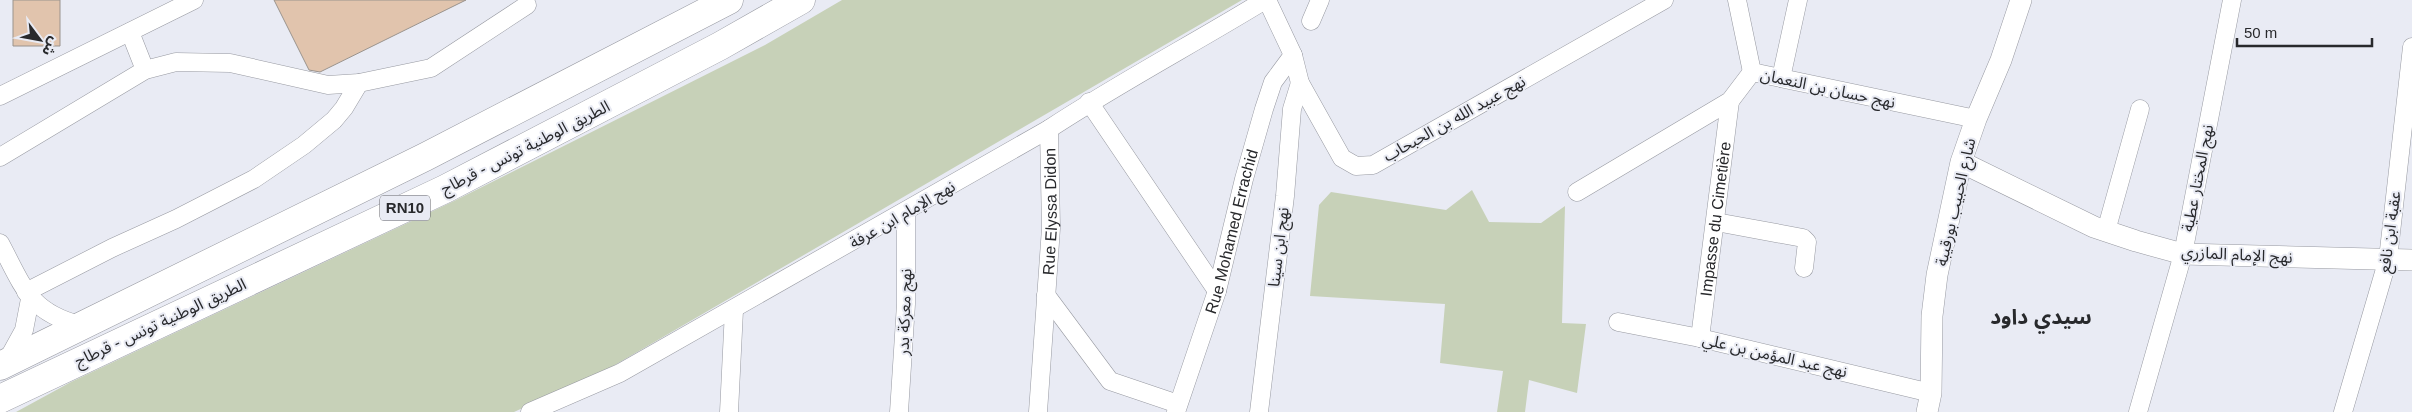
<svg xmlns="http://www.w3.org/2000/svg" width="2412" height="412" font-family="Helvetica,'Noto Sans Arabic',sans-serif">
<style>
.green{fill:#c7d1b8}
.building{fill:#e1c4ad;stroke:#9a938d}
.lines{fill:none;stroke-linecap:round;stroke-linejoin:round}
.minor-casing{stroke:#9799a1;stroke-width:19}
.tertiary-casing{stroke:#9799a1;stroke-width:22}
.trunk-casing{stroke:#9799a1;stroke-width:29}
.minor{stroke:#fff;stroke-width:18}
.tertiary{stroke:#fff;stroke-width:21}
.trunk{stroke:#fff;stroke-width:28}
.labels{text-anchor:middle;stroke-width:4;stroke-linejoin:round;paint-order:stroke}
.shield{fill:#e9ebf4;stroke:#626368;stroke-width:1}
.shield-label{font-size:15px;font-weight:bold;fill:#28292c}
.street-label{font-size:16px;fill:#28292c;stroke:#e9ebf4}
.district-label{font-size:21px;font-weight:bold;fill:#28292c;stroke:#e9ebf4}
</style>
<rect width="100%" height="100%" fill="#e9ebf4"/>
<path class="green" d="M842 0H1242L608 369 514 412H16L71 382 454 201 765 45Z
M1472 190 1489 222 1541 223 1565 206 1562 323 1586 324 1577 393 1529 380 1525 412H1497L1503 371 1440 363 1445 304 1310 296 1319 205 1331 192 1446 210Z"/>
<path class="building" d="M13 0H60V46H13Z
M274 0H466L320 72 309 70Z"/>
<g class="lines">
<g class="minor-casing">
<g id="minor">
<path d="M1267 0 1293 55 1300 83 1342 158 1356 166 1373 165 1664 0"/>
<path d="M1737 0 1752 72 1976 119"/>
<path d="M1311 21 1320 0"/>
<path d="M130 32 145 70"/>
<path d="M1781 78 1798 0"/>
<path d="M0 96 194 0"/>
<path d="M1089 102 1217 291"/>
<path d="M0 157 145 70 176 62 230 63 328 85 359 83 431 68 527 5"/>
<path d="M1577 192 1730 101 1752 72"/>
<path d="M1716 222 1803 238 1807 242 1804 268"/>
<path d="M2106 231 2140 109"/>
<path d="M0 243C23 286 29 312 80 325"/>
<path d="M26 292 112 248 176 219 254 179 304 145 334 120 344 108 359 83"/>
<path d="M1046 295 1110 381 1178 404"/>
<path d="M1618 322 1700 338 1931 393"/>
<path id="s1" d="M1700 338 1730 101"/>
<path d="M7 361 24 330 30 299"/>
<path d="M530 412 620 373 1049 129C1119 83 1193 44 1265 0"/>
<path d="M729 412 734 310"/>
<path d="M899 412 906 304V212"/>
<path id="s2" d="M1038 412 1051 228 1049 129"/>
<path id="s3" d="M1176 412 1217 291 1244 179 1264 109 1273 82 1293 55"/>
<path d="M1259 412 1285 196 1292 109 1300 83"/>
<path d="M2138 412 2183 254 2232 0"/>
<path d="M2343 412 2388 259 2412 47"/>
</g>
</g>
<g class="tertiary-casing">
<path id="tertiary" d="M1961 162 2094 227 2136 241 2183 254 2412 260
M1927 412 1931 393 1932 316 1937 275 1961 162 1976 119 2001 60 2021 0"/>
</g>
<g class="trunk-casing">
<path id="trunk" d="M0 366 425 157 729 0
M0 399 445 189 720 46 801 0"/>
</g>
<use href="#minor" class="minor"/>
<use href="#tertiary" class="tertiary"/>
<use href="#trunk" class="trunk"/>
</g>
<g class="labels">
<rect class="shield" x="380" y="195.5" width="50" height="25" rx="4"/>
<g class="shield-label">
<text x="405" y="213">RN10</text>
</g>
<g class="street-label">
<text transform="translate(1828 88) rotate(12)" y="6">نهج حسان بن النعمان</text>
<text transform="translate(1454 118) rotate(-29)" y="6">نهج عبيد الله بن الحبحاب</text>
<text transform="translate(525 147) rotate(-27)" y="6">الطريق الوطنية تونس - قرطاج</text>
<text transform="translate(2197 178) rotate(-79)" y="6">نهج المختار عطية</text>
<text transform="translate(1955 202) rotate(-77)" y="6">شارع الحبيب بورقيبة</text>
<text dy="6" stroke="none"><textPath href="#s2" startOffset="201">Rue Elyssa Didon</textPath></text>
<text transform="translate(902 214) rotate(-30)" y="6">نهج الإمام ابن عرفة</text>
<text dy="6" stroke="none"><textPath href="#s1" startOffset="120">Impasse du Cimetière</textPath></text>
<text dy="6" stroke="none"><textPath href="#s3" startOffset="189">Rue Mohamed Errachid</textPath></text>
<text transform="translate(2389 232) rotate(-82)" y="6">عقبة ابن نافع</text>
<text transform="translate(1278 247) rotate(-83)" y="6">نهج ابن سينا</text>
<text transform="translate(2237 254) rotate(3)" y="6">نهج الإمام المازري</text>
<text transform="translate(904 312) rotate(-88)" y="6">نهج معركة بدر</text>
<text transform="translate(160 322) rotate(-25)" y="6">الطريق الوطنية تونس - قرطاج</text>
<text transform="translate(1775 355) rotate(13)" y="6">نهج عبد المؤمن بن علي</text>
</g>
<g class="district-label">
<text x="2041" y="324">سيدي داود</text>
</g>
</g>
<g transform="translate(40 40) rotate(122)" stroke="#e9ebf4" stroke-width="4" paint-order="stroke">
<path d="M0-4L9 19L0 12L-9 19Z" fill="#28292c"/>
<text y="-8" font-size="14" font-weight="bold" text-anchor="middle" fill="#28292c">ش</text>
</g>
<path d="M2237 38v8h135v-8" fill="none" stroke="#28292c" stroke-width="2.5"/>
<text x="2244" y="38" font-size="15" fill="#28292c" stroke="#e9ebf4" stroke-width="4" paint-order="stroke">50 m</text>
</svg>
